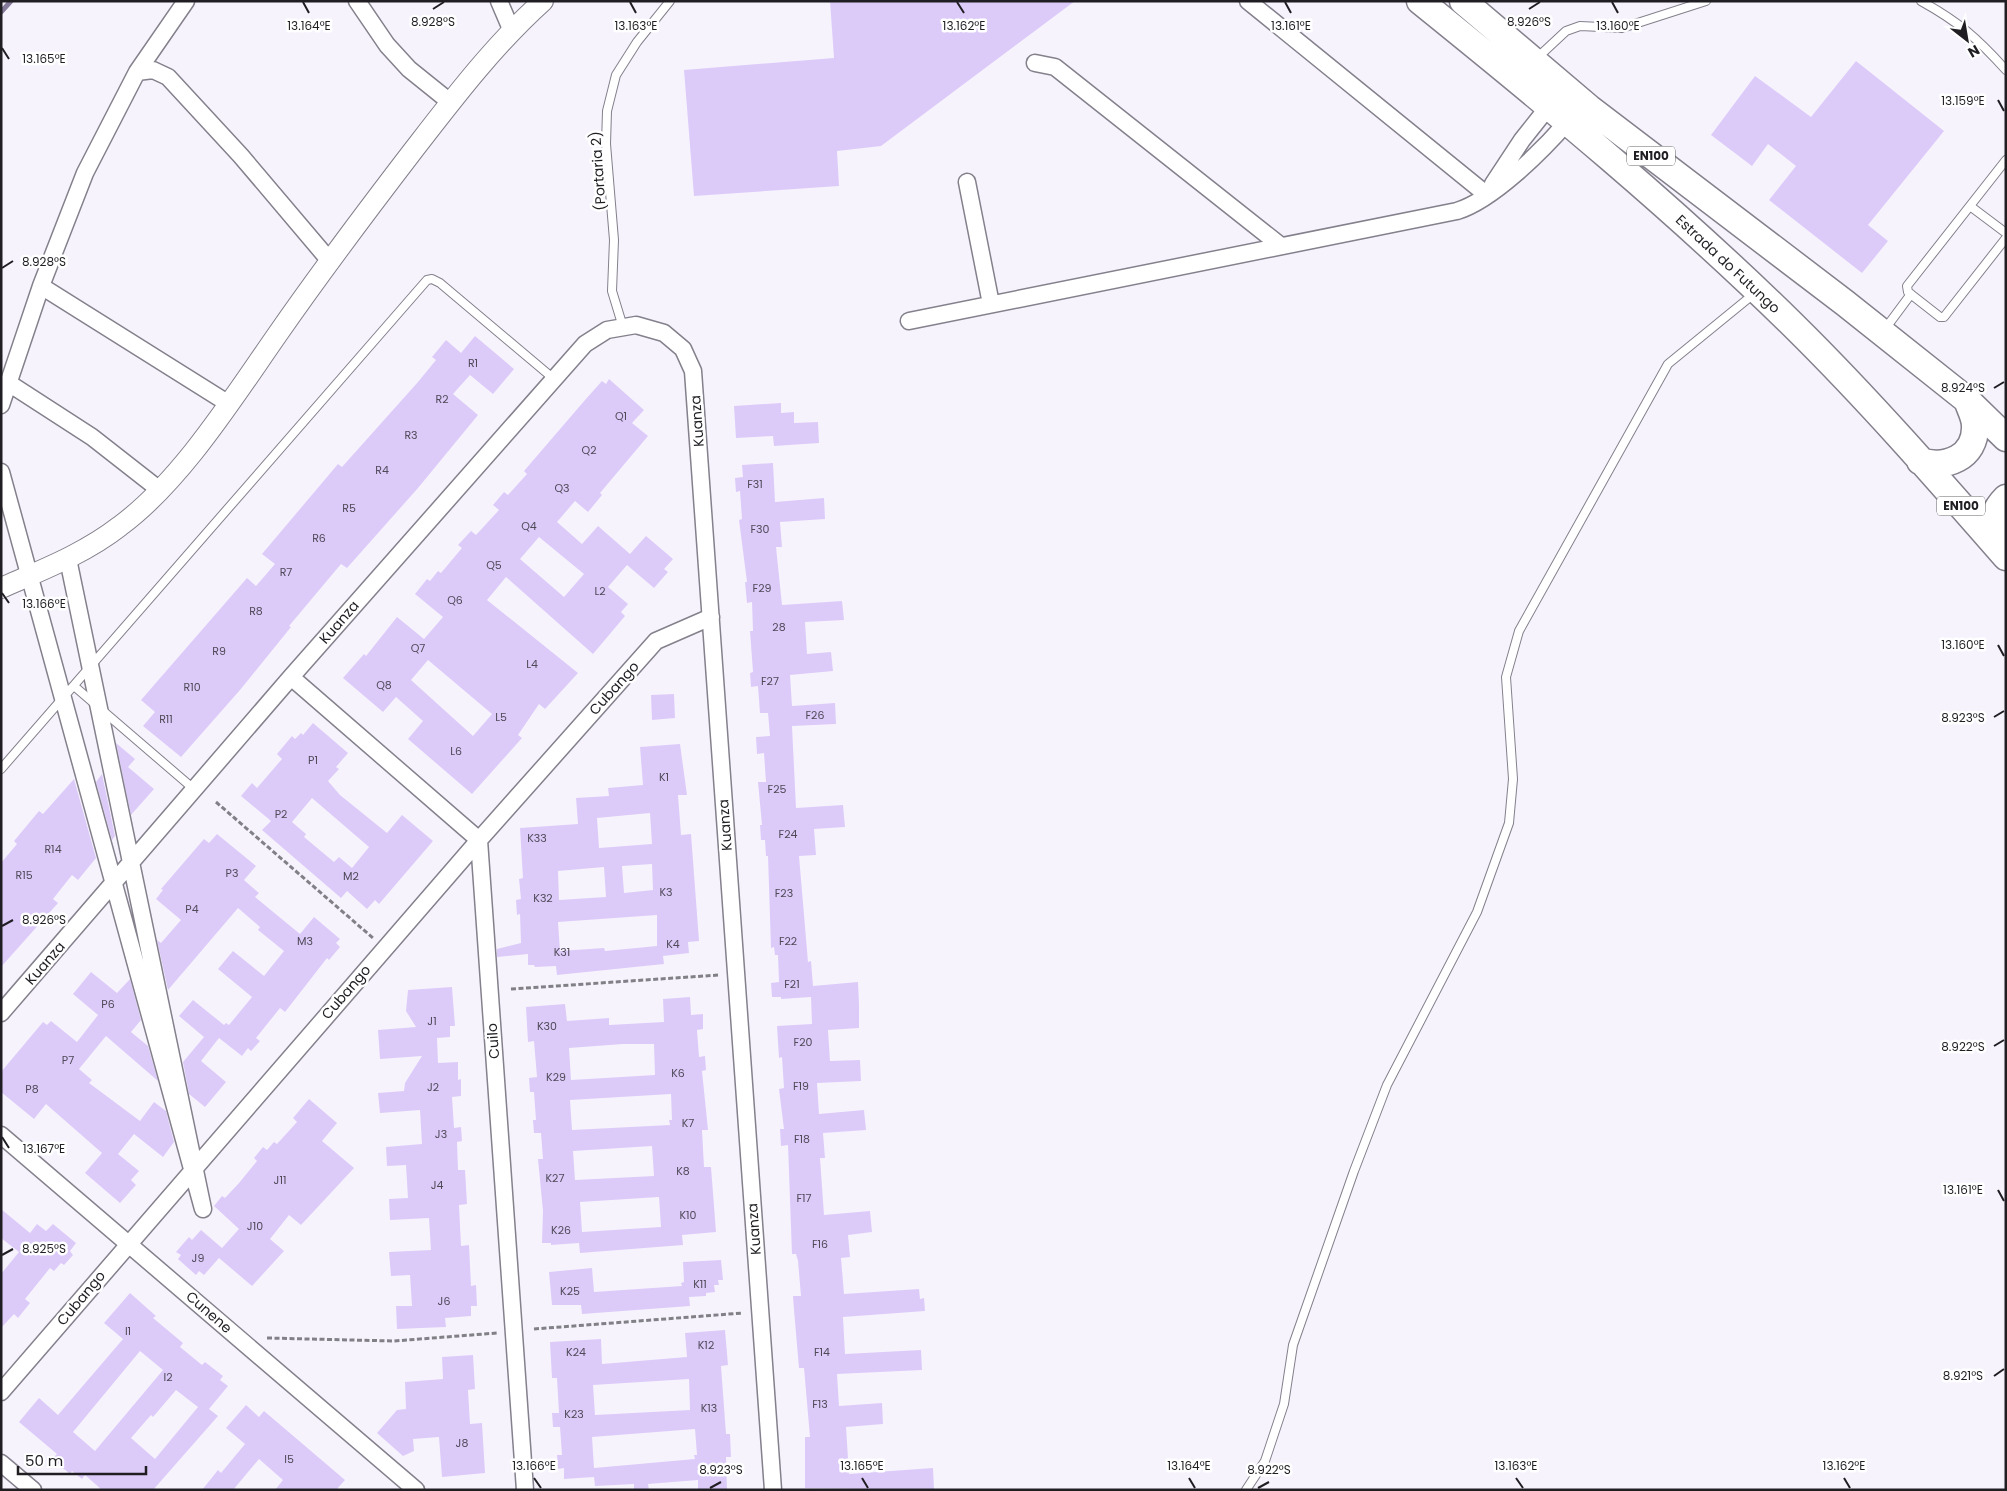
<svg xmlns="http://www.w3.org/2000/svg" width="2007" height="1491" font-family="Poppins,sans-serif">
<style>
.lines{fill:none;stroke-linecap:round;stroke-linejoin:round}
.stream{stroke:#867a9b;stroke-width:5}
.building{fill:#dccbf9;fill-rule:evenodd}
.service-casing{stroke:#84808c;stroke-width:10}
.minor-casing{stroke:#84808c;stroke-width:19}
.tertiary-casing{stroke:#84808c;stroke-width:22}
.trunk-casing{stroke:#84808c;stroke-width:29}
.path{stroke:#828087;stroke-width:3;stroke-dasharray:5 2.5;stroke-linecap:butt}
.service{stroke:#fff;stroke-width:8}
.minor{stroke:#fff;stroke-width:16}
.tertiary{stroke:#fff;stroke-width:20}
.trunk{stroke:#fff;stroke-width:26}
.ticks{fill:none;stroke:#201e23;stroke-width:2}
.labels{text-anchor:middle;stroke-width:5;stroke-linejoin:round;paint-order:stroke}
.number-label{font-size:11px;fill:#4f4958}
.shield{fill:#fff;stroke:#636265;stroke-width:1}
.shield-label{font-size:12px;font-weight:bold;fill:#201e23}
.street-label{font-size:14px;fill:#201e23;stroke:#fff}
.ticks-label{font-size:12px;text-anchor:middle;fill:#201e23;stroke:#fff;stroke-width:5;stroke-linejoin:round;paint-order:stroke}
</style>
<rect width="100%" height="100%" fill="#f7f3fd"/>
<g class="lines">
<path class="stream" d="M1 12 11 1"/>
</g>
<path class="building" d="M830 1H1075L881 146 837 151 839 186 694 196 684 70 834 58Z
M1856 61 1944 131 1868 225 1888 241 1862 273 1769 200 1796 166 1768 144 1752 166 1711 135 1755 76 1811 117Z
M475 336 514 369 493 394 470 375 453 394 478 415 418 488 347 568 341 564 289 626 291 627 240 690 181 757 143 726 155 712 141 700 247 578 256 586 275 564 262 554 338 464 342 467 418 382 436 360 432 357 446 340 461 353Z
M609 379 644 410 632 423 648 436 600 493 602 495 588 512 575 501 557 522 582 544 598 526 630 554 646 536 673 559 664 569 668 572 654 588 627 565 608 587 628 604 621 612 625 616 593 654 506 577 487 600 578 673 545 709 539 704 518 735 522 738 472 794 408 739 423 721 396 697 383 712 343 678 364 654 366 656 397 617 424 639 443 617 415 594 427 579 430 581 438 571 441 573 462 548 458 545 471 531 476 535 499 510 493 505 504 492 508 495 527 474 524 471 585 400 602 381 606 384ZM539 537 584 574 564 597 520 559ZM428 660 492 714 473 736 411 680Z
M781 403V413L794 412V423L818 422 819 443 774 446 773 436 736 438 734 406Z
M773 463 775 502 824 498 825 519 780 522 782 547H776L782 605 842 601 844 620 805 622 807 654 831 652 833 671 790 675 792 706 835 703 836 724 792 726 796 808 843 805 845 827 814 829 816 855 799 856 808 962 811 961 813 986 858 982 859 1004V1028L828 1030 830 1061 860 1060 861 1081 817 1083 819 1114 864 1110 866 1130 823 1133 825 1158H820L824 1215 870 1211 872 1232 848 1235 850 1257 841 1258 844 1294 919 1289 920 1299 924 1298 925 1311 843 1317 845 1354 921 1350 922 1370 837 1374 839 1406 882 1403 883 1424 846 1427 849 1474 933 1468 934 1490 805 1488V1437H810L804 1368H799L794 1310 793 1296H801L798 1261 796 1254H792L788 1145 781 1146 780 1129H784L779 1089 784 1088 782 1057 779 1058 777 1026 812 1024 811 997 781 999V997H772L771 983 779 982 778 955H775L774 947 771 948 768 856H766L765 840H761L760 825H762L758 782H766L764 753 757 754 756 737 770 736 768 713H760L758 686 751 687 750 673 753 672 750 631H753L752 602 747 603 745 582H747L739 520 742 519 740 491 736 492 735 478 743 477 742 465Z
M674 694 675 718 652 720 651 695Z
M313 723 348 753 336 767 339 769 328 781 340 795 387 833 402 815 433 841 379 904 375 900 367 909 347 891 341 898 262 830 271 821 241 796 252 783 257 788 282 759 277 754 292 736 295 739 301 733 303 735ZM312 798 369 847 352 868 339 857 334 862 304 837 306 834 292 822Z
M116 743 135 759 128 767 154 789 131 815Z
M680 744 687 795H678L681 835 691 834 699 941 688 942 689 953 663 956 664 964 557 975 556 966 535 967 534 965H528V954L497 957V949L521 943 520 914 517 915 516 900 521 899 519 879 523 878 520 828 578 824 576 798 609 796 608 788 643 785 640 747ZM650 813 652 844 599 848 597 818ZM652 864 653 890 624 893 622 866ZM604 867 606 897 559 900 558 871ZM657 915V946L605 951 604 948 560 951 558 922Z
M102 774 115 836 112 840 96 782Z
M74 779 96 858 78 880 72 875 53 899 58 903 1 967V863L17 844 14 841 39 811 43 814Z
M217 834 256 866 244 880 259 893 255 897 300 934 314 917 340 939 336 943 340 947 329 960 327 958 285 1012 280 1008 256 1038 260 1041 251 1051 248 1048 242 1056 219 1038 201 1061 226 1082 205 1107 189 1094 183 1062 204 1037 179 1016 193 1000 224 1025 226 1023 229 1025 252 997 218 969 233 951 264 976 284 951 258 930 260 927 238 908 168 990 157 940 161 943 181 920 156 899 163 890 161 889 204 839 209 843Z
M91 972 117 993 130 979 141 1020 131 1032 148 1046 158 1081 106 1036 79 1069 92 1080 89 1083 140 1121 154 1102 166 1111 174 1142 163 1157 134 1134 118 1154 139 1171 131 1180 136 1185 120 1203 85 1173 102 1153 46 1104 34 1119 1 1092V1072L43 1022 47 1025 51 1021 77 1042 98 1015 73 994Z
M452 987 455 1026H450V1037L437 1038 438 1063 458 1062V1080L461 1079V1096L452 1097 454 1128 461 1127 462 1141 457 1142 458 1170H465L467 1204 459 1205 461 1246 469 1245 471 1286 476 1285 477 1306H471V1316L445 1318 446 1327 397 1329 396 1306H412L410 1275 391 1276 389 1252 431 1250 429 1218 390 1220 389 1199 408 1198 406 1165 387 1166 386 1147 422 1144 420 1110 380 1113 378 1093 404 1091 405 1083 422 1056 380 1059 378 1030 416 1027 406 1011 408 990Z
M690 997 691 1015 703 1014V1029L697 1030 699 1057 705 1056 706 1070 702 1071 708 1130H702L704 1167H711L716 1232 682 1235 683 1245 580 1253 579 1243 551 1245V1243H542L543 1211 538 1159H543L541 1133H534L533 1120H536L534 1092H530L529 1078 537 1077 534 1041 528 1042 526 1007 565 1004 567 1021 609 1018V1025L664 1022 663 999ZM623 1044H654L655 1075 571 1080 569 1048ZM671 1094 672 1120H669L670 1125 572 1130 570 1100ZM652 1146 654 1176 575 1180 573 1151ZM659 1197 661 1227 582 1232 580 1202Z
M309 1099 337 1123 322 1141 354 1168 301 1225 289 1215 270 1239 284 1251 252 1286 219 1258 204 1275 199 1271 196 1275 178 1259 181 1255 176 1252 189 1237 192 1240 201 1230 222 1248 239 1229 214 1206 222 1196 225 1198 239 1183 257 1161 254 1158 263 1147 267 1150 274 1142 277 1144 297 1122 293 1118Z
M1 1209 30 1233 37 1224 46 1231 53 1224 76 1243 70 1251 73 1255 64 1265 61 1263 54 1271 50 1268 25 1299 30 1303 18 1318 14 1314 1 1328V1274L19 1252 1 1238Z
M721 1260 723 1280H718L719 1285H714L715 1292 706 1293V1296L689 1297 690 1306 582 1314 581 1305H552L549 1272 592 1268 594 1292 682 1286 681 1283 684 1282 683 1262Z
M130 1293 156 1316 153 1318 183 1343 180 1347 202 1365 205 1362 223 1376 220 1380 228 1386 209 1409 218 1416 153 1490H102L85 1475 82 1479 72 1471 70 1474 52 1459 57 1454 19 1422 39 1398 58 1415 87 1381 123 1339 104 1323ZM140 1351 163 1370 95 1451 73 1432ZM176 1390 198 1407 155 1459 131 1438 151 1415 153 1417Z
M725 1330 728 1365 721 1366 726 1434H730L731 1457H726L727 1490H698V1480L648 1484 649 1490H634V1484L595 1486 594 1477 564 1479V1468L558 1469 557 1455H562L560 1427H553L552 1413H559L557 1378H552L550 1342 601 1339 602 1364 687 1357 685 1333ZM689 1379 690 1410 595 1415 593 1385ZM695 1429 697 1455H694L695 1459 594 1468 592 1437Z
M473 1355 475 1389 468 1390 470 1424 482 1423 485 1473 442 1477 439 1437 413 1439 414 1451 403 1456 377 1433 397 1410 406 1409 405 1382 443 1379 442 1357Z
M246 1405 259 1417 264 1411 345 1480 336 1490H275L283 1480 259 1459 233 1490H202L218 1470 221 1473 245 1444 226 1428Z"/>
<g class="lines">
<g class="service-casing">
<path id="service" d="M1921 1C1959 22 1977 38 2006 70
M1537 58 1566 31 1580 26 1622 28 1706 1
M2006 160 1907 286 1908 292 1940 317H1944L2006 238
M1970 206 2006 233
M623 327 612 291 614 240 606 144 607 111 616 75 637 42 670 1
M1885 329 1911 294
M74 686 188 784
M1 769 427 280 432 279 440 283 554 379
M1246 1490 1265 1461 1284 1404 1293 1345 1354 1171 1387 1085 1477 912 1509 823 1513 779 1506 677 1519 631 1668 364 1755 293"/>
</g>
<g class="minor-casing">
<path id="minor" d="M357 1 387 45 409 69 450 102
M499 1 511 29
M1248 1 1487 195
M1035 63 1055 67 1281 246
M137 72 153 70 168 77 241 156 329 260
M967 182 991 304
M1493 184 1522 140 1549 106
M41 286 229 404
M909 321 1457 211C1493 200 1543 150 1568 121
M7 382 92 437 161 491
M1 405 41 286 85 173 137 72 186 1
M1 472 203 1209 68 559
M291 677 479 840 525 1490
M1 1013 291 677 585 344 607 330 636 325 664 333 683 349 693 371 773 1490
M1 1135 416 1490
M1 1392 479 840 656 641 711 617
M1 1463 33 1490"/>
</g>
<g class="tertiary-casing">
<path id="tertiary" d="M1 588C42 570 84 554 120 526 181 481 233 398 277 335 320 273 366 212 412 152 453 99 493 46 543 1"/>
</g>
<g class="trunk-casing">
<path id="trunk" d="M1420 1C1549 105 1676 210 1794 326 1868 399 1937 478 2006 557
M1463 1 1589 108 1845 303 1967 400 2006 438
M1920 461C1945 469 1976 458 1975 426 1975 417 1970 409 1967 400
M2000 549C1988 531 1991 513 2006 498"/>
</g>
<path class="path" d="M216 802 373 938
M511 989 719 975
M534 1329 743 1313
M267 1338 394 1341 497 1333"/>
<use href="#service" class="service"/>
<use href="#minor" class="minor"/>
<use href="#tertiary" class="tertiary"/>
<use href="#trunk" class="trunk"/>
</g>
<path class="ticks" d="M303 2 309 13M630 2 636 13M957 2 964 13M1285 2 1291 13M1612 2 1618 13M433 9 444 2M1529 9 1540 2M2 48 9 59M1998 100 2004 111M2 268 13 261M1994 388 2004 382M2 593 9 603M1998 645 2004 656M1994 717 2004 711M2 926 13 920M1994 1046 2004 1040M2 1137 9 1148M1998 1190 2004 1201M2 1255 13 1249M1994 1376 2004 1369M534 1478 541 1488M862 1478 868 1488M1189 1478 1195 1488M1516 1478 1523 1488M1844 1478 1850 1488M710 1488 721 1482M1258 1488 1269 1482"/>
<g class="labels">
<g class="number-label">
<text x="473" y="367">R1</text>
<text x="442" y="403">R2</text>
<text x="621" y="420">Q1</text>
<text x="411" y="439">R3</text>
<text x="589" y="454">Q2</text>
<text x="382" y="474">R4</text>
<text x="755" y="488">F31</text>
<text x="562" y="492">Q3</text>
<text x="349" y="512">R5</text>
<text x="529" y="530">Q4</text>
<text x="760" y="533">F30</text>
<text x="319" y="542">R6</text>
<text x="494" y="569">Q5</text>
<text x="286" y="576">R7</text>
<text x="762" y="592">F29</text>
<text x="600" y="595">L2</text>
<text x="455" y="604">Q6</text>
<text x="256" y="615">R8</text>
<text x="779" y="631">28</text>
<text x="418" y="652">Q7</text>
<text x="219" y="655">R9</text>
<text x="532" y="668">L4</text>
<text x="770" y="685">F27</text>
<text x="384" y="689">Q8</text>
<text x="192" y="691">R10</text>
<text x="815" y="719">F26</text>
<text x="501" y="721">L5</text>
<text x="166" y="723">R11</text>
<text x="456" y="755">L6</text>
<text x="313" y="764">P1</text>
<text x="664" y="781">K1</text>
<text x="777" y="793">F25</text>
<text x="281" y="818">P2</text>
<text x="788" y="838">F24</text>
<text x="537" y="842">K33</text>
<text x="53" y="853">R14</text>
<text x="232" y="877">P3</text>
<text x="24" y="879">R15</text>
<text x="351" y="880">M2</text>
<text x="666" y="896">K3</text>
<text x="784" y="897">F23</text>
<text x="543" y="902">K32</text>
<text x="192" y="913">P4</text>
<text x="305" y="945">M3</text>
<text x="788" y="945">F22</text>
<text x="673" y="948">K4</text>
<text x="562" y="956">K31</text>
<text x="792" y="988">F21</text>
<text x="108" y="1008">P6</text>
<text x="432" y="1025">J1</text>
<text x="547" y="1030">K30</text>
<text x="803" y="1046">F20</text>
<text x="68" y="1064">P7</text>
<text x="678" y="1077">K6</text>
<text x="556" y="1081">K29</text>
<text x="801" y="1090">F19</text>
<text x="433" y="1091">J2</text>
<text x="32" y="1093">P8</text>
<text x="688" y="1127">K7</text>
<text x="441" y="1138">J3</text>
<text x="802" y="1143">F18</text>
<text x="683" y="1175">K8</text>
<text x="555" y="1182">K27</text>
<text x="280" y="1184">J11</text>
<text x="437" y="1189">J4</text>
<text x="804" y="1202">F17</text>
<text x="688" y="1219">K10</text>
<text x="255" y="1230">J10</text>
<text x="561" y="1234">K26</text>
<text x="820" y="1248">F16</text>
<text x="198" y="1262">J9</text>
<text x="700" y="1288">K11</text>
<text x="570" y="1295">K25</text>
<text x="444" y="1305">J6</text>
<text x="128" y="1335">I1</text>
<text x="706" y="1349">K12</text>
<text x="576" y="1356">K24</text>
<text x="822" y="1356">F14</text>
<text x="168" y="1381">I2</text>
<text x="820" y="1408">F13</text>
<text x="709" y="1412">K13</text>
<text x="574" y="1418">K23</text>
<text x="462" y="1447">J8</text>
<text x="289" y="1463">I5</text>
</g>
<g class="shield">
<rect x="1627" y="146.5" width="48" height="19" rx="4"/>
<rect x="1937" y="496.5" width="48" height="19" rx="4"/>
</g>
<g class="shield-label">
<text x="1651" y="160">EN100</text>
<text x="1961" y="510">EN100</text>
</g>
<g class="street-label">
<text transform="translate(598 171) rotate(-94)" y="5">(Portaria 2)</text>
<text transform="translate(1728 264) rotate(43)" y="5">Estrada do Futungo</text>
<text transform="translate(697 421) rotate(-94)" y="5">Kuanza</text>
<text transform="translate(339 622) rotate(-49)" y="5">Kuanza</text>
<text transform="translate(614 688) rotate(-48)" y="5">Cubango</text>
<text transform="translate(725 825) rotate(-94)" y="5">Kuanza</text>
<text transform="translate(45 963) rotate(-49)" y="5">Kuanza</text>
<text transform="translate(346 992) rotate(-49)" y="5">Cubango</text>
<text transform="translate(493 1041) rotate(-94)" y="5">Cuilo</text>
<text transform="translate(754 1229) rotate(-94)" y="5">Kuanza</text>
<text transform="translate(81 1298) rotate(-50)" y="5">Cubango</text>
<text transform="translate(209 1312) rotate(41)" y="5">Cunene</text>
</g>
</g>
<g class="ticks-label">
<text x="433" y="26">8.928°S</text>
<text x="1529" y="26">8.926°S</text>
<text x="309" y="30">13.164°E</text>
<text x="636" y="30">13.163°E</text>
<text x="964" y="30">13.162°E</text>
<text x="1291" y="30">13.161°E</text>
<text x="1618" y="30">13.160°E</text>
<text x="44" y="63">13.165°E</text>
<text x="1963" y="105">13.159°E</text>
<text x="44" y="266">8.928°S</text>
<text x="1963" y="392">8.924°S</text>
<text x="44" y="608">13.166°E</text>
<text x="1963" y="649">13.160°E</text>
<text x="1963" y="722">8.923°S</text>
<text x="44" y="924">8.926°S</text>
<text x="1963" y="1051">8.922°S</text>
<text x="44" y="1153">13.167°E</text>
<text x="1963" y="1194">13.161°E</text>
<text x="44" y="1253">8.925°S</text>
<text x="1963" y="1380">8.921°S</text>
<text x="534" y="1470">13.166°E</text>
<text x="862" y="1470">13.165°E</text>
<text x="1189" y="1470">13.164°E</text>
<text x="1516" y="1470">13.163°E</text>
<text x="1844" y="1470">13.162°E</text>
<text x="721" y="1474">8.923°S</text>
<text x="1269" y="1474">8.922°S</text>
</g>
<rect width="2007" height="1491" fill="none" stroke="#201e23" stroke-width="5"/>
<g transform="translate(1967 40) rotate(149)" stroke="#ffffff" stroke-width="4" paint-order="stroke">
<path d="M0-4L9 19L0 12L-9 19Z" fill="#201e23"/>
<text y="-8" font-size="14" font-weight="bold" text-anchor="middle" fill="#201e23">N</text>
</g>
<path d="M18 1466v8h128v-8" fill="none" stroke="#201e23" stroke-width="2.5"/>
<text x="25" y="1466" font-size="15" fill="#201e23" stroke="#ffffff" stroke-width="4" paint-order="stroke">50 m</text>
</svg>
